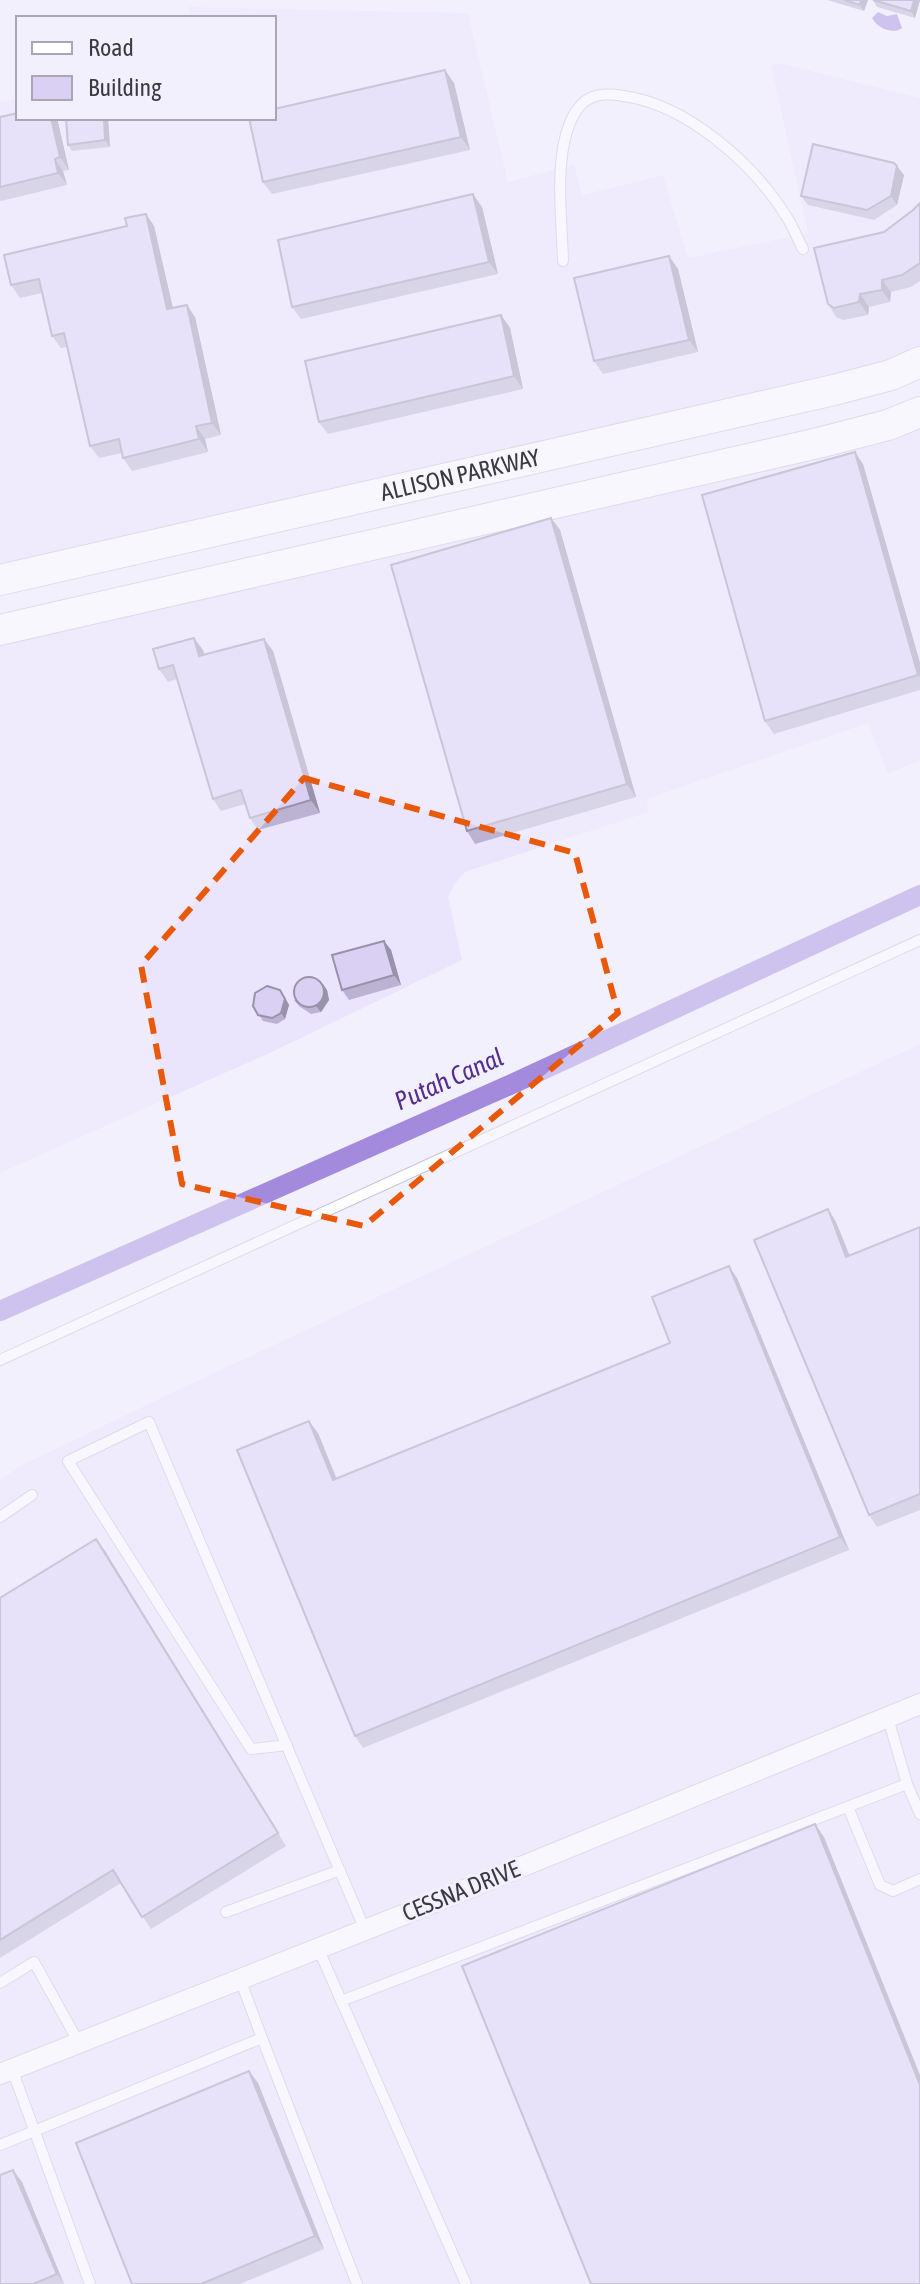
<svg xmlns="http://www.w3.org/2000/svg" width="920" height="2284" font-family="'Asap Condensed',sans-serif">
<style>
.built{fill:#ebe4fd}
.water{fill:#a38adc}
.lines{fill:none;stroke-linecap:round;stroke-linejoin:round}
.canal{stroke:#a38adc;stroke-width:20}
.lane-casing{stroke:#c6c2d3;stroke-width:12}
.street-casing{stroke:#c6c2d3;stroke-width:22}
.secondary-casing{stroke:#c6c2d3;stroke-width:32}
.lane{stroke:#fff;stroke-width:10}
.street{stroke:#fff;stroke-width:20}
.secondary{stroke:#fff;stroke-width:30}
.wall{fill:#bbb3d1}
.shaded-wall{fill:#9892aa}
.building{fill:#d9d0f3;stroke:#9892aa;stroke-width:2}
.marked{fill:none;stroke:#e8590c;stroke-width:6;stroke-dasharray:16 10;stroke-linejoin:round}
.labels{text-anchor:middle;stroke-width:6;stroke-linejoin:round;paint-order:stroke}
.street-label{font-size:24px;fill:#3c3a41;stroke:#f3f0fe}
.water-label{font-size:26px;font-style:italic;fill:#542d8e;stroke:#f3f0fe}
</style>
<rect width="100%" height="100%" fill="#f3f0fe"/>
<path class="built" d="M188 7 468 13 508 182 574 164 582 195 663 175 688 258 808 233 771 66 779 63 920 98V354L0 572V101L18 100V118H274V18H190Z
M920 425V760L888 774 868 723 647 799 649 812 465 872 456 882 448 897 462 960 272 1052 0 1173V639Z
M920 1044V2284H0V1480L20 1466 188 1385Z"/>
<path class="water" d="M878 12 887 16 897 14 902 28C893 35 877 28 872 18Z"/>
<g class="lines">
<path class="canal" d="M0 1311 512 1084 920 895"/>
<g class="lane-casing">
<path id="lane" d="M563 261C562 218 552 149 576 111 588 93 604 93 624 96 687 105 753 163 786 216 793 226 797 238 803 249
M0 1360 920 940
M0 1517 32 1495
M287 1745 251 1749 68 1461 149 1422C221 1591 294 1760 365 1930
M907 1784 920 1814
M848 1807 880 1885 893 1891 920 1879
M226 1912 340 1870
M318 1948 466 2284
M240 1979 262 2038
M0 1983 34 1962 79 2043
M341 2001 907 1784 888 1718
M12 2069 90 2284
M0 2145 262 2038 357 2284"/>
</g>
<g class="street-casing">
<path id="street" d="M0 2074 408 1913 920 1704"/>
</g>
<g class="secondary-casing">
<g id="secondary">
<path id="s1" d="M0 580 834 390 891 375 920 362"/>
<path d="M0 630 818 443 888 425 920 412"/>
</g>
</g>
<use href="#lane" class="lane"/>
<use href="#street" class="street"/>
<use href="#secondary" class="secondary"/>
</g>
<path class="wall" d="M827 0H868L864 11Z
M873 0H920L915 18 877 7Z
M445 70 454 83 470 150 272 194 263 182Z
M0 117 57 118 69 170 63 171 67 185 1 201 0 200Z
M66 118H108L110 147 72 151 68 145Z
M904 175 897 205 874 220 808 205 801 196Z
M920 203V281L911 287 891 292 890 302 869 307 868 315 843 320 836 317 828 304 884 232 913 210Z
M482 207 498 274 301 319 292 307Z
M146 214 154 226 173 308 195 317 221 435 205 439 208 452 132 471 123 458 122 453 99 458 90 446 67 347 61 348 52 336 42 293 20 298 11 285 127 226Z
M669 256 678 269 698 352 603 374 594 361Z
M501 315 510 328 523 389 328 434 319 422Z
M863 464 920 663V690L774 734 765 721Z
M551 518 560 530 636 797 475 844 467 831Z
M264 639 273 651 320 813 258 830 250 818 245 804 221 811 213 799 177 679 168 682 159 669 203 650 204 655Z
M384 941 391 950 401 985 349 1000 342 990Z
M327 990 329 1000 321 1012 311 1014 299 1006 294 1000Z
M285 997 289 1005 285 1019 277 1024 263 1021 253 1006Z
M828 1209 836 1222 850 1256 920 1227V1510L877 1527 869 1515Z
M737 1278 849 1550 363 1748 355 1736 318 1433 337 1479 670 1343Z
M105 1551 286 1846 151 1929 121 1883 0 1958V1598Z
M249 2071 258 2083 324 2249 240 2284H132Z
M22 2182 64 2284H0Z"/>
<path class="shaded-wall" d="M861 0H868L864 11 860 5Z
M914 0H920L915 18 911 11Z
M445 70 454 83 470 150 461 137Z
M51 118H57L69 170 60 157Z
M104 118H108L110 147 105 140Z
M55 159 63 171 67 185 58 173Z
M897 166 904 175 897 205 891 196Z
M473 194 482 207 498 274 489 262Z
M146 214 154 226 176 322 167 309Z
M669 256 678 269 698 352 689 340Z
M882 280 891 292 890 302 882 290Z
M860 294 869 307 868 315 859 302Z
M187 305 195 317 221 435 212 423Z
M501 315 510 328 523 389 514 376Z
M196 426 205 439 208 452 199 439Z
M855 452 863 464 920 663V678Z
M551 518 560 530 636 797 627 784Z
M194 638 203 650 208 669 199 656Z
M264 639 273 651 320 813 311 800Z
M384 941 391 950 401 985 394 975Z
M323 984 327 990 329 1000 321 1012 316 1006Z
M280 990 289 1005 285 1019 281 1013Z
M828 1209 836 1222 855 1270 846 1257Z
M729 1266 737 1278 849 1550 840 1537Z
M309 1421 318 1433 342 1493 333 1480Z
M96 1539 105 1551 286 1846 278 1833Z
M815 1824 824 1837 920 2075V2085Z
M249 2071 258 2083 324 2249 315 2236Z
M13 2170 22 2182 64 2284 57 2274Z"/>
<path class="building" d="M844 0H861L860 5Z
M873 0H914L911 11Z
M445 70 461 137 263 182 249 118H274V109Z
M18 113V118H51L60 157 55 159 58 173 0 187V117Z
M66 118H104L105 140 68 145Z
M813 144 894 163 897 166 891 196 867 210 801 196Z
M473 194 489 262 292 307 278 240Z
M920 203V263L902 275 882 280V290L860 294 859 302 834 308 828 304 814 248 884 232 913 210Z
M146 214 167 309 187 305 212 423 196 426 199 439 123 458 119 439 90 446 64 333 52 336 39 279 11 285 4 255 127 226 125 218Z
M669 256 689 340 594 361 574 278Z
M501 315 514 376 319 422 305 361Z
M855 452 918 675 765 721 702 495Z
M551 518 627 784 467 831 391 565Z
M194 638 199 656 264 639 311 800 250 818 241 790 213 799 173 665 159 669 153 649Z
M384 941 394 975 342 990 332 955Z
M294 992a15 15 0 1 1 30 0a15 15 0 1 1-30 0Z
M267 986 280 990 285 999 281 1013 272 1018 258 1015 253 1006 255 993Z
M828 1209 846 1257 920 1227V1494L869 1515 754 1240Z
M729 1266 840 1537 355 1736 237 1450 309 1421 333 1480 670 1343 652 1297Z
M96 1539 278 1833 142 1917 113 1870 0 1940V1598Z
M815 1824 920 2085V2284H591L462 1966Z
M249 2071 315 2236 201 2284H132L76 2143Z
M13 2170 57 2274 33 2284H0V2175Z"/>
<path d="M0 0H920V2284H0ZM304 778 575 853 618 1013 364 1226 182 1184 141 965Z" fill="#f3f0fe" fill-opacity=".55" fill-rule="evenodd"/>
<path class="marked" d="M304 778 575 853 618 1013 364 1226 182 1184 141 965Z"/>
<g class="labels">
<g class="street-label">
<text dy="8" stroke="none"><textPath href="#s1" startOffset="472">ALLISON PARKWAY</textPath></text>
<text transform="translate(461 1891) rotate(-22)" y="8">CESSNA DRIVE</text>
</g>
<g class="water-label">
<text transform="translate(449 1079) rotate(-24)" y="9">Putah Canal</text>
</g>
</g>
<rect x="16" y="16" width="260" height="104" fill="#f3f0fe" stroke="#aaa7b2" stroke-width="2"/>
<rect x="32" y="42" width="40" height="12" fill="#ffffff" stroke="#aaa7b2" stroke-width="2"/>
<text x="88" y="56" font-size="24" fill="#3c3a41">Road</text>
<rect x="32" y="76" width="40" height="24" fill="#d9d0f3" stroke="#aaa7b2" stroke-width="2"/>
<text x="88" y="96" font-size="24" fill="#3c3a41">Building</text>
</svg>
